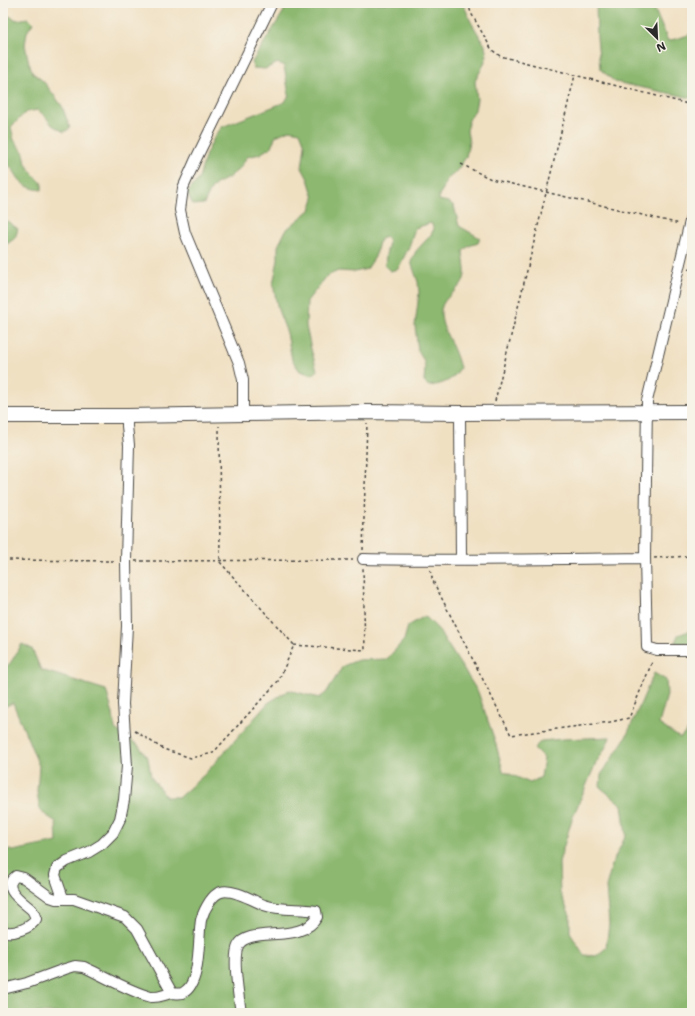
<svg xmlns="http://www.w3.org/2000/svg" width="695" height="1016" font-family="'Shantell Sans',sans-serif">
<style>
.forest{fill:#8cb870;stroke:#5c724e}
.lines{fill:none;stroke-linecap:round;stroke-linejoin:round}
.street-casing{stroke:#494642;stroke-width:12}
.secondary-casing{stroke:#494642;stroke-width:16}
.path{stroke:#494642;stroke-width:1.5;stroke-dasharray:3 3;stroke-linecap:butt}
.street{stroke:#fff;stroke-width:10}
.secondary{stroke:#fff;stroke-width:14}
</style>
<rect width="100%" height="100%" fill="#f7f3e8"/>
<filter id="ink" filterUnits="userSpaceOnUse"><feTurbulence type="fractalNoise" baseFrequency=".025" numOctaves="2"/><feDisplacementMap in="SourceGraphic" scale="8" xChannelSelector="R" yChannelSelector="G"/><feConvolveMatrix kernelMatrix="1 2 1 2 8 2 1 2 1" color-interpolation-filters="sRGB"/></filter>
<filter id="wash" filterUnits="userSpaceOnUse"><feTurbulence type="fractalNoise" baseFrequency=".012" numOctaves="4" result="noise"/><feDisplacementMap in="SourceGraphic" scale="16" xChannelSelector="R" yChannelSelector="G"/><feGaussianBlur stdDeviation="0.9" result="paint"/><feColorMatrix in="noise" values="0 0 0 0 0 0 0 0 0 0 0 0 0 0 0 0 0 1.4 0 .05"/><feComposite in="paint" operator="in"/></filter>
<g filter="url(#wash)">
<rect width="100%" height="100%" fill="#f0e0c2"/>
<path class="forest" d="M285 3H463L471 22 485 45 487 56 482 68 475 81 477 99 475 110 469 120 467 131 469 142 466 157 456 172 446 180 443 189 439 195V200L448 202 454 206 459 226 480 238 478 243 469 246 463 251C463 258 466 268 465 275 463 290 443 295 441 310 440 325 448 335 453 348 456 354 458 361 460 368 452 381 444 384 429 386L424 382 425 367 424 361 418 351 415 326 419 293 418 282 411 262 416 251 430 236 434 229 431 223 415 228 409 247 398 269 390 271 385 266 386 255 389 242 386 237 380 239 375 257 367 269 355 272 338 271 327 276 307 301 306 326 311 349 317 370 313 375 300 371 292 360 287 333 278 310 273 284 278 260V246L286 230 310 210 314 198 308 179 302 168 305 145 300 132 289 130 276 136 271 147 260 154 247 157 239 169 228 178 216 184 210 191 204 204 193 205 187 193 199 178 206 154 215 136 222 127 285 102 289 95 284 66 278 63 265 69 253 68 252 62 284 11Z
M596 3H652L668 41 692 34V98L615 82 600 69 597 37Z
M5 14 17 20 28 18 33 23 27 32 25 45 29 63 33 73 44 82 62 106 70 128 64 132 52 125 45 116 38 110 26 112 11 127 14 140 24 153 26 164 32 173 42 183V190C14 188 20 170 3 161V15Z
M3 218 18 229 15 238 3 247Z
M425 616 437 628 478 692 495 741 503 771 530 783 541 777 544 758 534 748 541 741 563 739 610 737 607 745 595 765 572 819 559 862 560 893 570 915V933L584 955 596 956 606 948 609 924 606 887 612 864 626 835 622 805 600 787 601 775 626 737 654 673 666 680 667 695 659 724 680 738 692 727V1013H3V848L13 851 57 842 56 822 40 811 37 791 39 766 13 703 3 707V670L11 662 22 644 32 649 41 670 106 690 113 714 115 729 138 745 148 758 151 777 166 797H179L204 775 268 703 289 690 319 698 326 693 343 666 358 660 387 659 404 640 408 626Z
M692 630V644L675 643 678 635Z"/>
</g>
<g filter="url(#ink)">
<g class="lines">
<g class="street-casing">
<path id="street" d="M692 213 647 401 645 558 647 647 657 650H692
M243 413V380L239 363 185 233 180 210 183 188 195 161 272 3
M460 413 461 559
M363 559C457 561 551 559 645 558
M63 898 55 875 57 868 67 861 89 852 102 844 113 833 120 819 124 800 127 766 123 704 127 626 126 561 129 445 127 426V416
M3 931C13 935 31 928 36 919 35 916 34 913 32 910 22 901 0 888 16 876L24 878 50 897 56 899H74L125 917 137 929 172 993
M3 989 27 983 65 969 75 966 84 967C106 977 128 991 151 997 159 998 165 994 172 993 176 993 180 995 184 992 201 983 198 938 201 920 203 913 206 907 210 901 213 897 216 893 221 892 232 888 254 901 264 905 281 911 299 908 316 911L317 917C302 945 248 925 238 946 232 958 239 998 241 1013"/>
</g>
<g class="secondary-casing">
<path id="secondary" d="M3 416H127L367 412 460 413 692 412"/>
</g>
<path class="path" d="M468 3 471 13 492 50 500 56 692 105
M461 164 491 179 680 224
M688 269 692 270
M495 401 575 75
M363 550 367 423
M654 558 692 556
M3 560 117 561
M135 561 353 560
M430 570 433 581 511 735 610 722 629 718 653 660
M294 645 365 650 363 567
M135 731 163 749 191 758 213 753 279 680 294 645 220 562 219 426"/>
<use href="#street" class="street"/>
<use href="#secondary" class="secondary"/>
</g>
</g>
<rect width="695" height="1016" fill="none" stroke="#f7f3e8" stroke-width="16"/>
<g transform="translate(657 38) rotate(156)" stroke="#f7f3e8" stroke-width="3" paint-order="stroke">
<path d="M0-3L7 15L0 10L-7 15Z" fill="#2b2b2b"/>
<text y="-6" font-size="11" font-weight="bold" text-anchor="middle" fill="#2b2b2b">N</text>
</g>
</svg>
